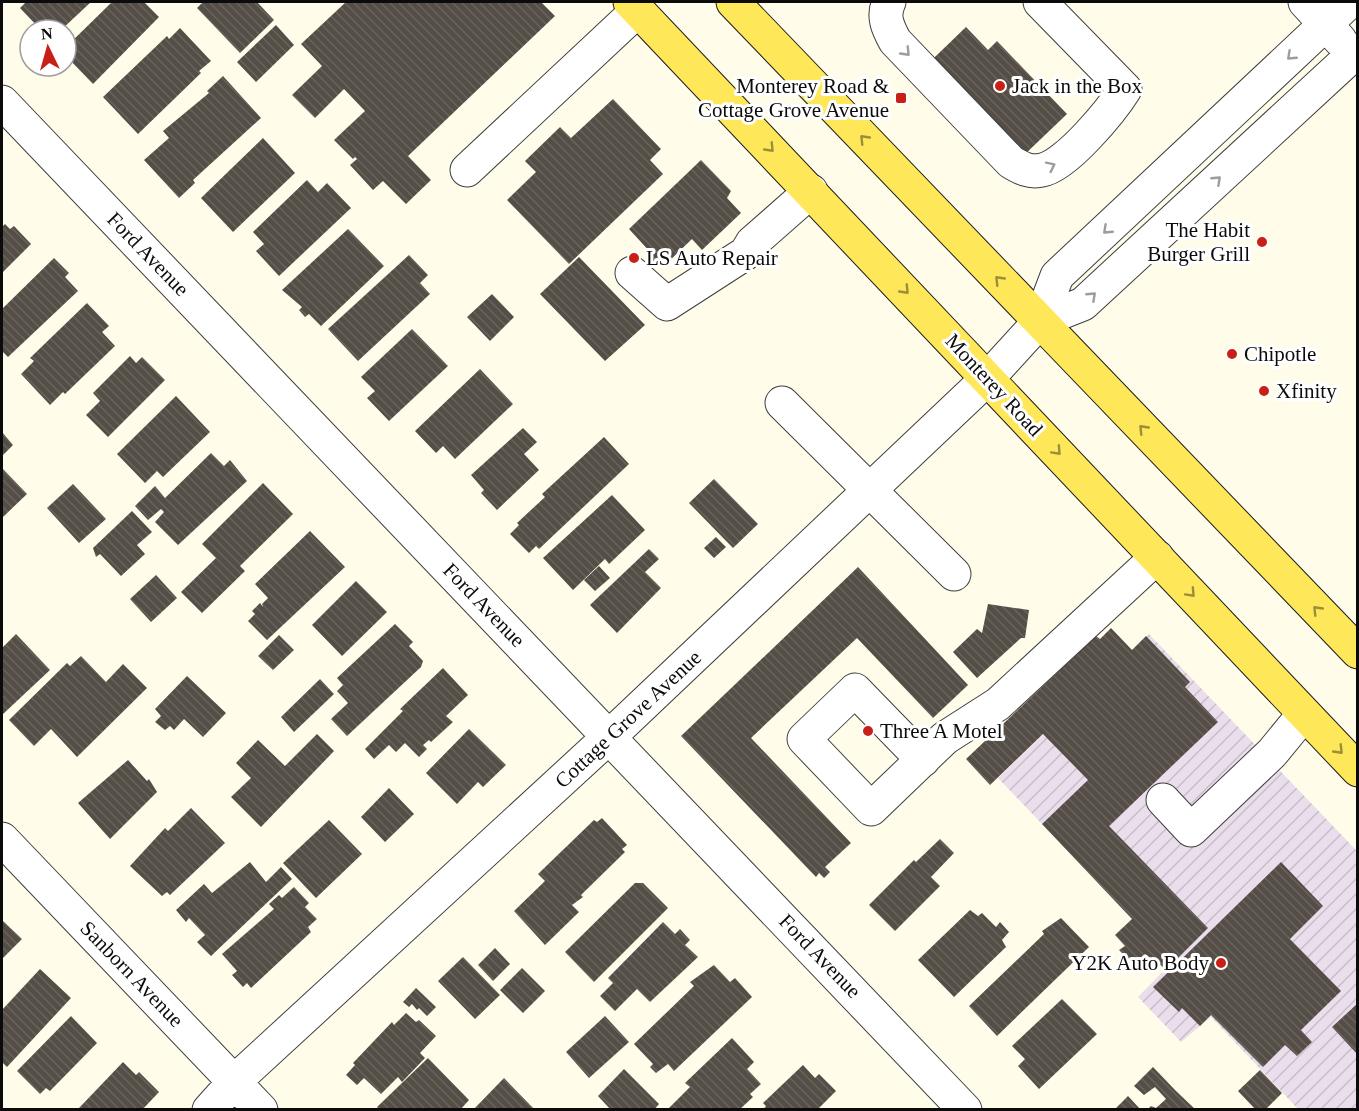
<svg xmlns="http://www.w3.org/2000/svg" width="1359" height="1111" font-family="'Times New Roman',serif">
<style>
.industrial{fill:url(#industrial-furrows)}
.building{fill:url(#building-back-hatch)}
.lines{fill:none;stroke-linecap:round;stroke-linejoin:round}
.minor-casing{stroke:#3e3e3e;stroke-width:35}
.major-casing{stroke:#1c1c1c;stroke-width:35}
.minor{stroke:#fff;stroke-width:33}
.major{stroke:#ffe75a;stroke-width:33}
.oneway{stroke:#9d9d9d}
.oneway2{stroke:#9d8f3a}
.poi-dot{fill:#c81f16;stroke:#fff;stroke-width:2}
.labels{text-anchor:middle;stroke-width:6;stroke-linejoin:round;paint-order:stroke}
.poi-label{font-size:21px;fill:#0b0b0b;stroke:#fff;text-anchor:start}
.street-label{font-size:21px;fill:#0b0b0b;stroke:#fff}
</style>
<defs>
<pattern id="industrial-furrows" width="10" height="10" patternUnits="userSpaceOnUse" patternTransform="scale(1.5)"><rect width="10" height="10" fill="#ebdeec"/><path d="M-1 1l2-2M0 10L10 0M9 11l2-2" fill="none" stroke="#c8bdc9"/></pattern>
<pattern id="building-back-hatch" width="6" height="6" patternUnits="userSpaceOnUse" patternTransform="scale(1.5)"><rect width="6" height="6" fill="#554e47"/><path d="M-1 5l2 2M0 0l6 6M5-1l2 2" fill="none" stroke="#68635d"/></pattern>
</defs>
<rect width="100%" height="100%" fill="#fffdea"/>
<path class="industrial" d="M1149 634 1357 851V1109H1298L1211 1017 1181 1042 1138 997 1173 961 998 778Z"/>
<path class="building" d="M26 2H91L61 30H41L20 8Z
M112 2H144L159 17 93 84 66 56V47Z
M203 2H257L274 20 240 53 197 8Z
M346 2H541L555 16 408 156 431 180 406 204 383 181 373 190 350 165 357 159 355 157 353 159 334 140 365 111 344 89 315 118 292 95 322 66 301 44Z
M276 25 294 45 256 82 237 62Z
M966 27 988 50 997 41 1067 114 1002 176 910 81Z
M180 28 211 61 199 71 201 73 138 134 103 97 167 36 169 39Z
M223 76 261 118 193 180 195 183 179 198 144 160 169 138 163 131 209 93 207 91Z
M613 99 661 149 650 160 663 174 569 264 507 200 536 172 525 161 560 127 571 138Z
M263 138 295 173 233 232 201 198Z
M701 160 731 191 727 198 741 213 702 250 692 239 664 266 659 260 653 265 646 260 652 254 629 229Z
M307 180 318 192 327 183 351 208 279 276 256 251 264 244 253 232Z
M5 224 10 229 14 226 31 244 2 273V227Z
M348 229 384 266 321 326 309 314 305 317 299 310 302 307 282 290Z
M409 255 428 275 420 283 430 294 358 361 328 329Z
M579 257 645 325 605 361 540 294Z
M54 258 69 273 65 277 78 291 8 357 2 351V309Z
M492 294 514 317 490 341 467 317Z
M87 303 109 326 102 332 115 346 65 394 63 392 50 405 21 374 34 361 30 358Z
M412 329 448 366 389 421 367 398 375 391 361 377Z
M130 356 136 363 142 357 165 380 108 437 86 415 100 401 93 393Z
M480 369 513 404 455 459 443 446 436 453 415 431Z
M176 396 210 432 163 477 157 471 145 483 117 454Z
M523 428 537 442 524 454 539 470 497 510 481 493 484 490 471 475Z
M2 432 13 445 2 456Z
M604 437 629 464 539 549 536 546 529 553 510 534 519 525 517 523 545 497 542 494Z
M211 453 224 466 230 460 247 481 178 545 155 522 164 512 161 509 148 520 135 506 155 486 165 498Z
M2 468 27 494 3 517 2 515Z
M714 479 758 524 733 548 689 503Z
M263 483 293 514 240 566 245 571 202 613 181 592 216 558 202 544Z
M73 484 106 519 79 543 47 508Z
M612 495 645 530 609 564 605 559 573 590 543 558Z
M132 511 152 532 137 545 145 554 121 576 100 554 96 557 93 548Z
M310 531 345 567 267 640 248 621 255 614 252 611 260 603 263 607 262 604 268 598 255 584Z
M716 537 726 547 714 558 704 548Z
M649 549 659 559 645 572 661 588 617 633 590 605Z
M599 566 610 578 595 591 584 580Z
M858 567 968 685 933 718 857 638 751 738 851 843 825 867 830 872 824 878 819 873 816 877 681 736Z
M156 575 177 598 151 622 130 599Z
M356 581 387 612 342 656 312 625Z
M988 604 1029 610 1025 638H1021L977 678 953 652 977 629 982 633Z
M395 624 413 642 409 646 423 661 421 667 347 736 331 719 348 703 337 691 343 685 337 678Z
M1111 628 1132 650 1146 636 1190 682 1185 687 1218 722 1109 826 1208 928 1174 962 1171 959 1163 967 1145 954 1134 965 1119 950 1125 946 1115 935 1132 919 1042 824 1088 780 1043 734 990 785 966 759 1096 636 1100 639Z
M16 634 50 670 2 715V648Z
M279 635 294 650 273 670 258 656Z
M81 656 106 682 123 664 147 688 77 757 51 729 34 746 9 720 67 663 70 666Z
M443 668 468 695 446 716 453 722 431 742 429 740 423 745 427 749 419 757 405 743 396 752 389 745 374 759 365 749 403 711 400 709Z
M187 676 226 713 203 737 184 719 174 730 170 726 165 730 155 722 161 716 155 709Z
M320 679 334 694 294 732 281 717Z
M469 729 506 765 483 787 478 782 457 804 426 773Z
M317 734 334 751 261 827 231 797 251 778 236 763 258 740 285 766Z
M128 760 147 781 149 779 157 792 110 839 78 803Z
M389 788 414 814 385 842 361 817Z
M191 808 225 843 170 895 167 892 162 896 130 866 165 828 168 831Z
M602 818 627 845 622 849 625 852 581 895 583 897 572 905 579 912 545 945 514 911 545 881 538 874 594 820 597 822Z
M329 820 362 854 316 898 283 863Z
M940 839 954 853 931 877 940 886 895 931 869 905 914 860 916 862Z
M250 862 266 882 281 867 292 879 211 956 197 942 205 935 189 918 186 922 176 910 204 884 212 893Z
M1281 862 1323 906 1290 939 1341 991 1301 1030 1312 1042 1297 1056 1285 1045 1263 1067 1211 1015 1200 1026 1182 1008 1179 1012 1153 987Z
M635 883H643L668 908 594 982 565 952Z
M294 887 309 903 305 907 317 919 308 927 311 932 251 988 247 983 243 987 232 975 237 971 222 954 274 909 269 904 279 895 282 898Z
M970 910 978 916 982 913 996 927 1000 922 1009 932 1002 940 1006 947 954 997 918 960Z
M1061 918 1089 947 997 1036 969 1006 1044 934 1042 931Z
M2 920 22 939 2 959Z
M663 922 675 934 680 929 690 940 685 945 698 957 650 1002 637 989 615 1011 600 996 613 983 608 978Z
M495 948 510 964 493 981 478 965Z
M463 957 500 995 475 1019 438 981Z
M714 965 730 982 735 978 752 997 674 1071 668 1064 656 1073 650 1067 653 1064 634 1044 694 986 690 982Z
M522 968 545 991 523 1013 500 990Z
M40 969 71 998 7 1067 2 1062V1010Z
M416 988 436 1007 427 1016 419 1008 417 1010 412 1004 409 1007 403 1002Z
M1062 999 1097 1034 1039 1089 1018 1066 1025 1059 1012 1046Z
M1358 1003V1055L1332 1027Z
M406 1013 416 1022 419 1020 436 1036 420 1053 425 1058 402 1082 398 1077 381 1094 364 1078 357 1085 346 1075 355 1065 353 1063 392 1022 394 1025Z
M71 1016 97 1043 50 1091 46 1088 40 1094 17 1071Z
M605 1016 629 1042 589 1078 566 1052Z
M732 1038 754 1062 747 1069 761 1084 750 1094 753 1097 739 1110H667L690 1087 685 1083Z
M428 1058 469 1100 460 1110H379L377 1107Z
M123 1062 136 1075 139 1072 159 1092 142 1110H81L79 1108Z
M803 1065 815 1078 819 1074 836 1091 817 1110H763L766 1106 763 1103Z
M1153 1067 1176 1091 1196 1110H1147L1151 1106 1156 1108 1166 1099 1155 1087 1144 1095 1134 1086Z
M624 1069 659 1104 654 1110H611L598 1096Z
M1260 1070 1282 1093 1265 1110H1256L1238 1091Z
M504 1078 535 1110H473Z
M1128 1096 1141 1110H1114Z"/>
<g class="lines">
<g class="minor-casing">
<path id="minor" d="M889 2C882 16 888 28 895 41L1011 162C1021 168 1030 173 1042 170 1066 166 1112 110 1125 89L1040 2
M1305 2 1340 40
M2 102 965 1110
M467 170 638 10
M632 273 667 304 746 253 752 243 811 191
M1040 321 1083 304 1358 50
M782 403 954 574
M923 760 855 690 804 739 871 809 945 738 998 704 1157 557
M1163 800 1191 830 1272 753 1304 714
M2 839 261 1110
M209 1110 235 1081 610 736 988 378 1040 321 1057 276 1349 2"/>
</g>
<g class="major-casing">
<path id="major" d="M630 2 1358 770
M733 2 1358 652"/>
</g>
<use href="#minor" class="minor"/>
<use href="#major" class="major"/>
</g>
<defs><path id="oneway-chevron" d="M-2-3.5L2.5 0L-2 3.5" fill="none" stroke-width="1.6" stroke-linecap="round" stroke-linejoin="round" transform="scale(1.5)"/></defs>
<g class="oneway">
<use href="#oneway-chevron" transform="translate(906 52) rotate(46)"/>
<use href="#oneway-chevron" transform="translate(1291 56) rotate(137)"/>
<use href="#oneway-chevron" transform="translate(1051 166) rotate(-26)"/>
<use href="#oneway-chevron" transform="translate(1217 180) rotate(-43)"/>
<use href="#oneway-chevron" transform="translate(1107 230) rotate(137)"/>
<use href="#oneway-chevron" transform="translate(1092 296) rotate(-43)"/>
</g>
<g class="oneway2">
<use href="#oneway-chevron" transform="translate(864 139) rotate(-134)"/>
<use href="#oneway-chevron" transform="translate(770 148) rotate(46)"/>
<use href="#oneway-chevron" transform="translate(999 280) rotate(-134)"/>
<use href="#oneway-chevron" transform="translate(905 290) rotate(46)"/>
<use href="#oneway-chevron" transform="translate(1143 429) rotate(-134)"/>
<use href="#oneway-chevron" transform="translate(1057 451) rotate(47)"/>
<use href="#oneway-chevron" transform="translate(1191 593) rotate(47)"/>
<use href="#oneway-chevron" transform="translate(1317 610) rotate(-134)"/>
<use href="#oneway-chevron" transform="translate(1339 750) rotate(46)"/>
</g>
<g class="poi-dot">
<circle cx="1000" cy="86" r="6"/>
<rect x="895" y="92" width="12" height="12" rx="3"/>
<circle cx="1262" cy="242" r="6"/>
<circle cx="634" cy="258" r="6"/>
<circle cx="1232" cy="354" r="6"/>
<circle cx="1264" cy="391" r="6"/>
<circle cx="868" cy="731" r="6"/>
<circle cx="1221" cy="963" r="6"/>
</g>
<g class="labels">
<g class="poi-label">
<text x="889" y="93" text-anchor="end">Monterey Road &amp;<tspan x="889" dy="24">Cottage Grove Avenue</tspan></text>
<text x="1012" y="93">Jack in the Box</text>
<text x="1250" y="237" text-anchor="end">The Habit<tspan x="1250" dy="24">Burger Grill</tspan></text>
<text x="646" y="265">LS Auto Repair</text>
<text x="1244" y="361">Chipotle</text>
<text x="1276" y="398">Xfinity</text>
<text x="880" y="738">Three A Motel</text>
<text x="1209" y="970" text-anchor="end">Y2K Auto Body</text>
</g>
<g class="street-label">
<text transform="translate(148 254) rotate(46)" y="7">Ford Avenue</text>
<text transform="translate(994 385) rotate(47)" y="7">Monterey Road</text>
<text transform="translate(484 605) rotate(46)" y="7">Ford Avenue</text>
<text transform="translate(628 719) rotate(-43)" y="7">Cottage Grove Avenue</text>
<text transform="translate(820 956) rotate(46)" y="7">Ford Avenue</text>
<text transform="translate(132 974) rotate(46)" y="7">Sanborn Avenue</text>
</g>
</g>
<rect width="1359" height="1111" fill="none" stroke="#0b0b0b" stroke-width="6"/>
<g transform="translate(48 48) rotate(355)"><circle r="28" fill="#ffffff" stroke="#9d9d9d" stroke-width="1.5"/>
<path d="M0-4.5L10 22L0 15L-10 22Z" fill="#c81f16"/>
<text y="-9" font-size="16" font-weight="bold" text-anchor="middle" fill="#0b0b0b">N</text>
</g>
</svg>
